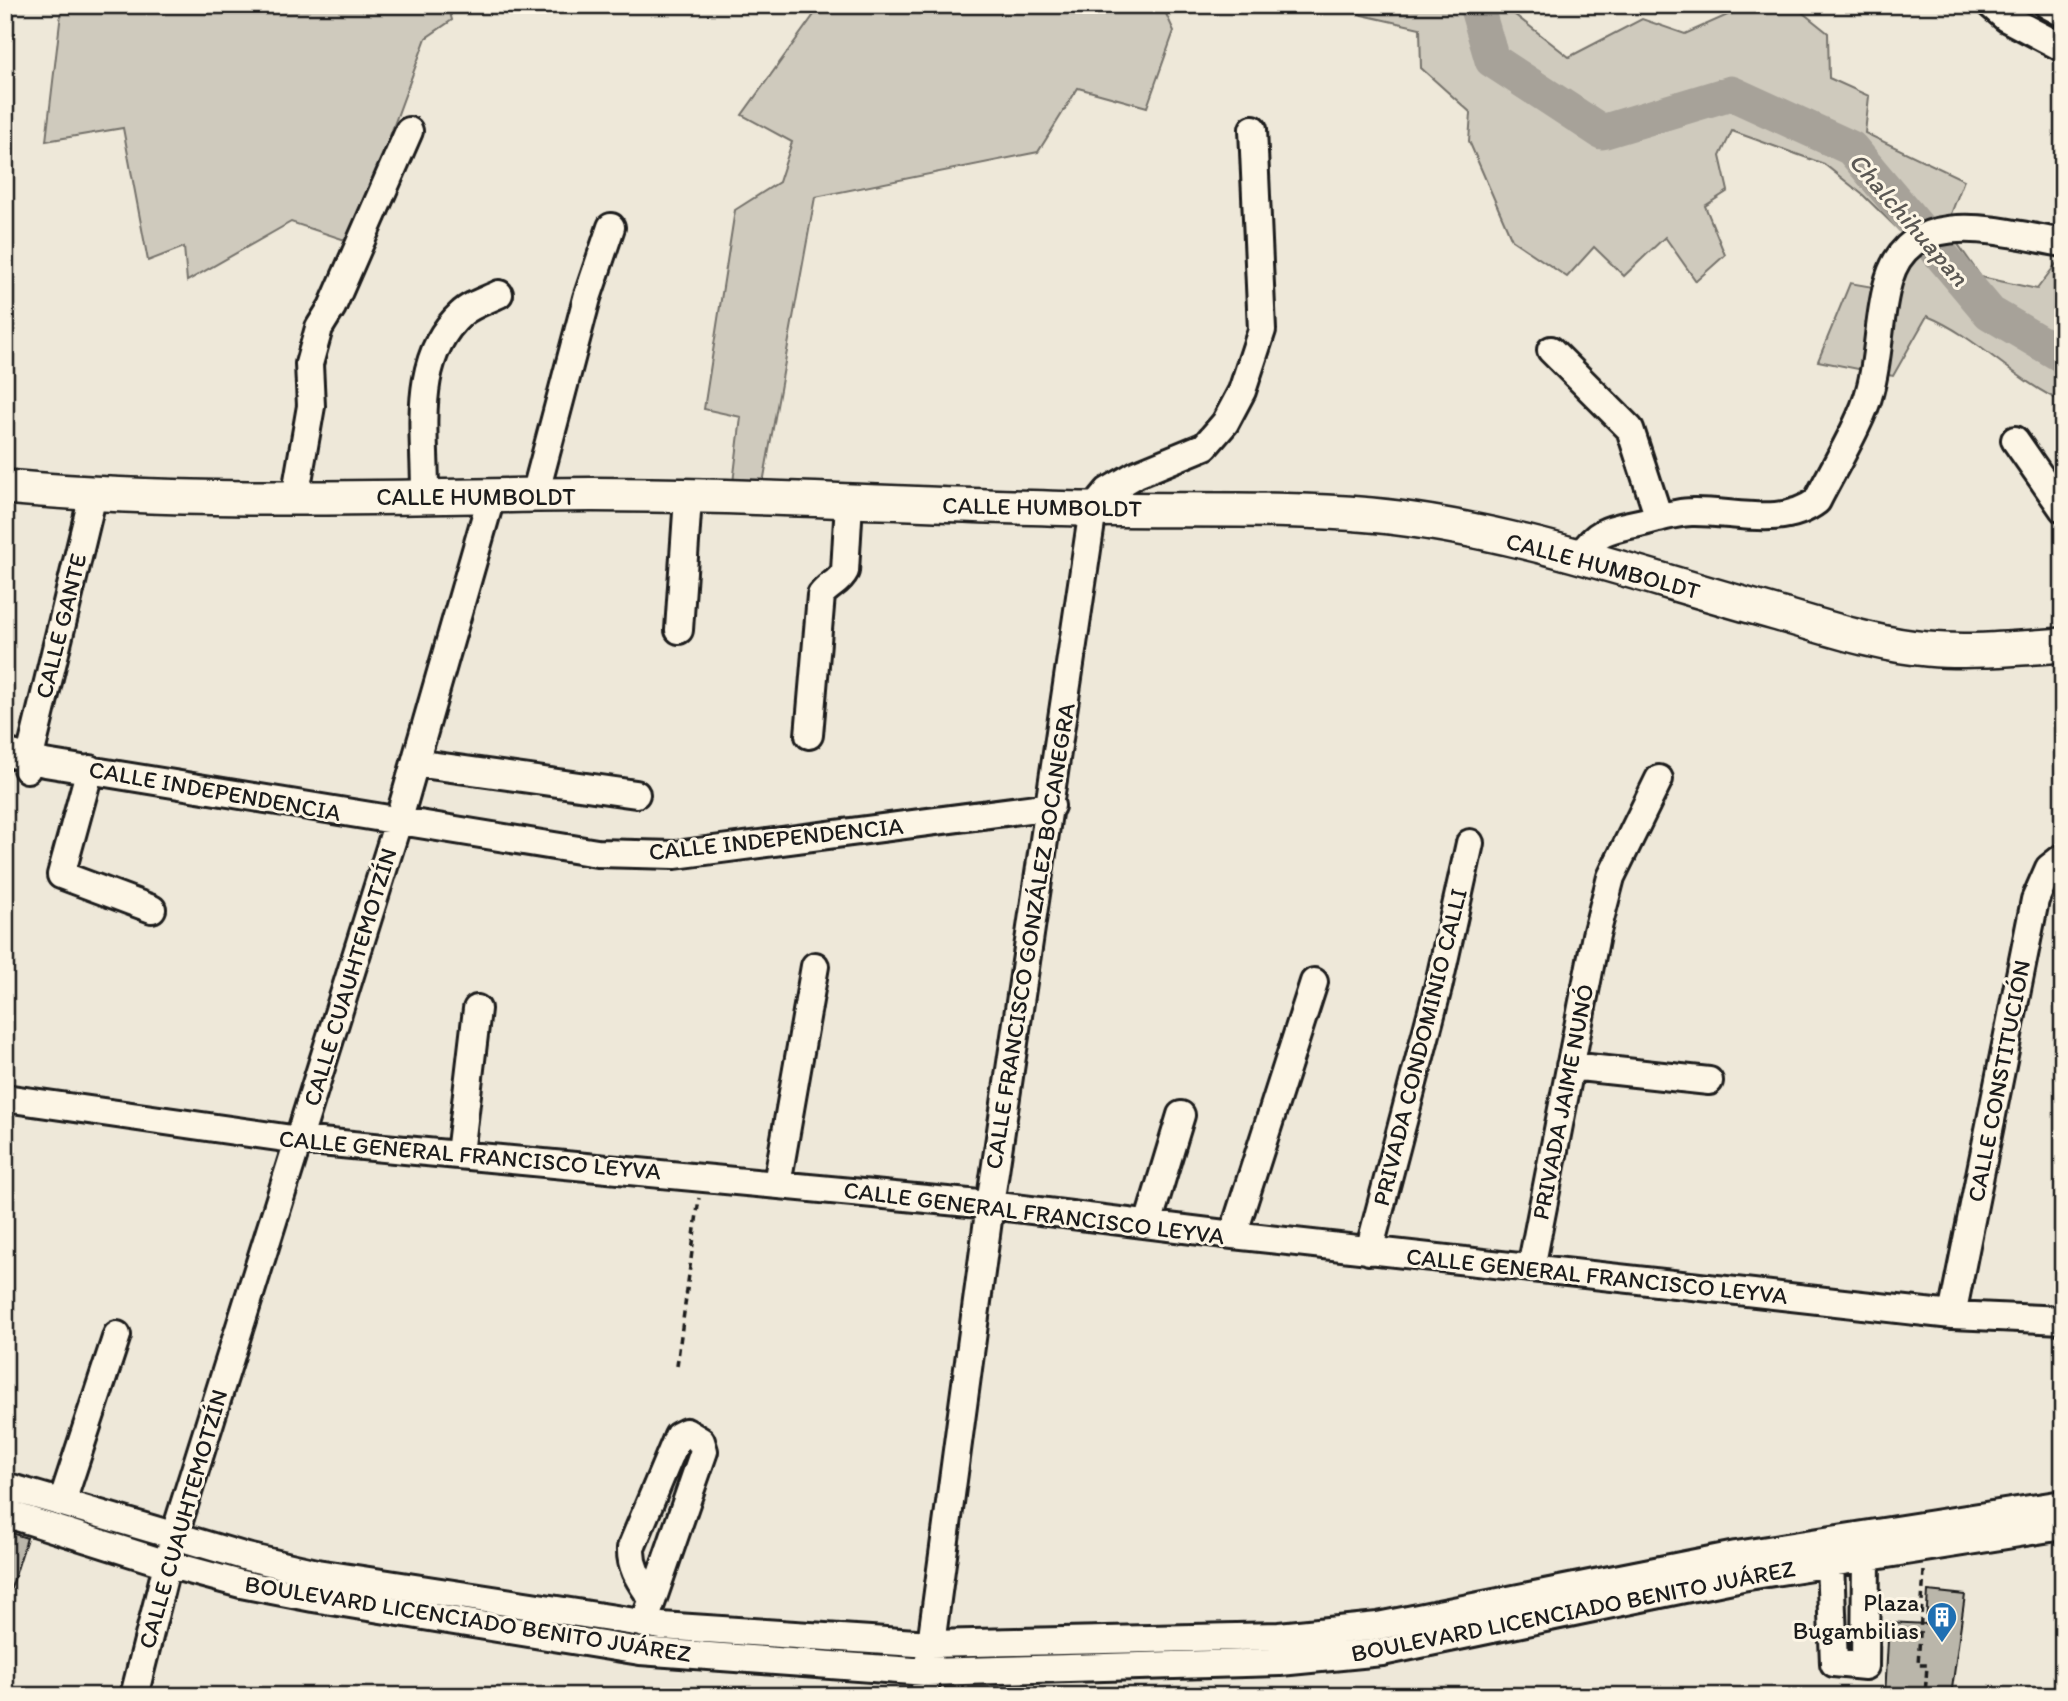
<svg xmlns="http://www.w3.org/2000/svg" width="2068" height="1701" font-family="Itim,sans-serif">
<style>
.green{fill:#cfcabd;stroke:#76736c;stroke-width:2}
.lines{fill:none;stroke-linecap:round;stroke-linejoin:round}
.river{stroke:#a7a299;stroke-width:35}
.building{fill:#bab6aa;stroke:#1c1c1c;stroke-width:2}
.minor-casing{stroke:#1c1c1c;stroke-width:32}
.major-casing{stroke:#1c1c1c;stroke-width:38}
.path{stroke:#1c1c1c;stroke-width:3.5;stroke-dasharray:7 5;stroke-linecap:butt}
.minor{stroke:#fcf5e5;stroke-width:26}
.major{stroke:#fcf5e5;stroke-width:33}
.labels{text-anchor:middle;stroke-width:6;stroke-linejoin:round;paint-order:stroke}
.street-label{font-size:24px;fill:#1c1c1c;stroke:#fcf5e5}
.poi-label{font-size:24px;fill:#1c1c1c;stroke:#fcf5e5;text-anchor:end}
.water-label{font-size:26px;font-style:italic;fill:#5b5854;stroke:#fcf5e5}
</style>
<rect width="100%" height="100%" fill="#eee8d9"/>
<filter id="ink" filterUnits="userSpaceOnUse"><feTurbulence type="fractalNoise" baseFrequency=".0143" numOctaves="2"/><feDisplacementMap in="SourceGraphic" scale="14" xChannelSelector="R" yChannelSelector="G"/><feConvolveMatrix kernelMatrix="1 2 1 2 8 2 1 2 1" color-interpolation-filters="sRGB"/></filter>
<g filter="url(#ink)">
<path class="green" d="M62 5H448L452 20 426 38 351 242 291 222 187 281 184 247 148 261 123 128 46 141Z
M821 5H1162L1174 31 1147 107 1078 88 1038 152 815 197 763 483H733L741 417 704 409 735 210 779 182 792 142 742 115Z
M1343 5H1522L1514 14 1569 57 1642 19 1685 34 1750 5H1793L1828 33 1829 78 1869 96 1865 133 1964 180 1946 227 1981 277 2037 289 2056 264 2063 265V402C2014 380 1976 336 1927 316L1893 376 1818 361 1850 283 1884 289 1906 237 1863 195 1824 164 1732 131 1720 156 1728 191 1705 206 1725 255 1696 281 1665 237 1624 276 1594 247 1567 277 1512 240 1469 141 1471 113 1421 68 1420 28 1362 15Z"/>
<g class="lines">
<path class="river" d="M1476 5 1492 60 1602 132 1731 93 1851 148 1990 313 2063 356"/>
</g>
<path class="building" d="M5 1531 27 1538 9 1595H5Z
M1928 1591 1965 1595 1951 1696H1885L1889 1622 1926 1624Z"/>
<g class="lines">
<g class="minor-casing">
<path id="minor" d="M1991 5 2006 18 2063 48
M2048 5 2063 13
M1551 350 1630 429 1659 518
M2015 440 2063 509
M535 495 587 298 611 227
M295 498 311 406 309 364 319 328 332 307 409 131
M425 498C426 436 410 360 461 314 470 305 487 300 499 294
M1581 555C1598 529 1611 529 1639 523 1656 519 1675 512 1692 512 1734 511 1782 528 1817 501 1832 471 1863 420 1870 390 1880 354 1878 315 1889 279 1912 202 2007 234 2063 243
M679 630 688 498
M809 735 821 595C828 585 839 583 845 571L849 502
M5 752 45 763 597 853 675 855 1051 806
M415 763 636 794
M27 769 93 495
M90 769 61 875 152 909
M1570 1066 1709 1081
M5 1098 299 1140 990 1205 1233 1235 1952 1315 2063 1320
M460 1154 477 1009
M777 1184 815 966
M1148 1224 1181 1115
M1233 1235 1314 982
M1369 1251 1438 988 1470 843
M1531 1268 1596 935 1611 877 1659 779
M1952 1315 2035 900 2049 868 2063 857
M5 1486 247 1557 317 1573 661 1626 931 1644 1279 1636 1378 1626 1736 1555 2063 1504
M62 1502 117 1335
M5 1513 167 1564 241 1584 313 1598 640 1651 927 1672 1280 1662 1382 1652 1742 1577 2063 1526
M1830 1563 1834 1663 1865 1666 1866 1557
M644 1624 704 1451 701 1441 686 1432 678 1436 631 1548C630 1569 641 1582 652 1599
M134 1696 174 1537 398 822 491 498
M924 1696 990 1205 1093 509 1108 491 1137 474 1205 446 1225 423 1242 391 1262 330 1253 129"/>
</g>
<g class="major-casing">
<path id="major" d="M5 487C182 503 360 498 537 495 720 492 906 505 1089 509 1183 511 1277 507 1371 515 1510 528 1641 576 1775 613 1825 627 1876 645 1927 649 1972 653 2018 648 2063 645"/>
</g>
<path class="path" d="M677 1366 699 1198
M1924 1571 1918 1665H1927L1925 1696
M1888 1692 1923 1696"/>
<use href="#minor" class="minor"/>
<use href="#major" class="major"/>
</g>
</g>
<defs>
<g id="building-pin" transform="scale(1.575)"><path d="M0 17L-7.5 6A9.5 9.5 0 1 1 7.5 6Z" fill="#1f6fb2" stroke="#fcf5e5"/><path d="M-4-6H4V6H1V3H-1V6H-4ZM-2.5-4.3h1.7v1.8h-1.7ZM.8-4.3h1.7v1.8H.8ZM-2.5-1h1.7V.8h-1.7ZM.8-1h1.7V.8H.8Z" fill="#fff"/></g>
</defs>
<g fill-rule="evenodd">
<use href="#building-pin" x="1942" y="1617"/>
</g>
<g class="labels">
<g class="street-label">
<text x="476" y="505">CALLE HUMBOLDT</text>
<text transform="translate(1042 507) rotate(1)" y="8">CALLE HUMBOLDT</text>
<text transform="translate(1603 566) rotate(15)" y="8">CALLE HUMBOLDT</text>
<text transform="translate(61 626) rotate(-76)" y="8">CALLE GANTE</text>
<text transform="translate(215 791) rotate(10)" y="8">CALLE INDEPENDENCIA</text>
<text transform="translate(776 839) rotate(-6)" y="8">CALLE INDEPENDENCIA</text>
<text transform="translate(1030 936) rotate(-81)" y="8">CALLE FRANCISCO GONZÁLEZ BOCANEGRA</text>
<text transform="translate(350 977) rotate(-73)" y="8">CALLE CUAUHTEMOTZÍN</text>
<text transform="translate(1420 1047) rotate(-76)" y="8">PRIVADA CONDOMINIO CALLI</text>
<text transform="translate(1999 1081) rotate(-79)" y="8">CALLE CONSTITUCIÓN</text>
<text transform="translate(1563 1102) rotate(-79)" y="8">PRIVADA JAIME NUNÓ</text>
<text transform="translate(470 1155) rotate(5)" y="8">CALLE GENERAL FRANCISCO LEYVA</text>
<text transform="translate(1034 1213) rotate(7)" y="8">CALLE GENERAL FRANCISCO LEYVA</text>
<text transform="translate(1597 1276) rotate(6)" y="8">CALLE GENERAL FRANCISCO LEYVA</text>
<text transform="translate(183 1519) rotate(-74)" y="8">CALLE CUAUHTEMOTZÍN</text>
<text transform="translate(1573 1611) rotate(-11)" y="8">BOULEVARD LICENCIADO BENITO JUÁREZ</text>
<text transform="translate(468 1619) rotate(9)" y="8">BOULEVARD LICENCIADO BENITO JUÁREZ</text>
</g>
<g class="poi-label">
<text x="1919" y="1611">Plaza<tspan x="1919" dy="28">Bugambilias</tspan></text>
</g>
<g class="water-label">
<text transform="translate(1909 219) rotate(49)" y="9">Chalchihuapan</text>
</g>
</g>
<rect width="2068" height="1701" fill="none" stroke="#fcf5e5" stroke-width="28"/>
<rect x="14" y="14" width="2040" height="1673" fill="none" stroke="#1c1c1c" stroke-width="2.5" filter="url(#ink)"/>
</svg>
